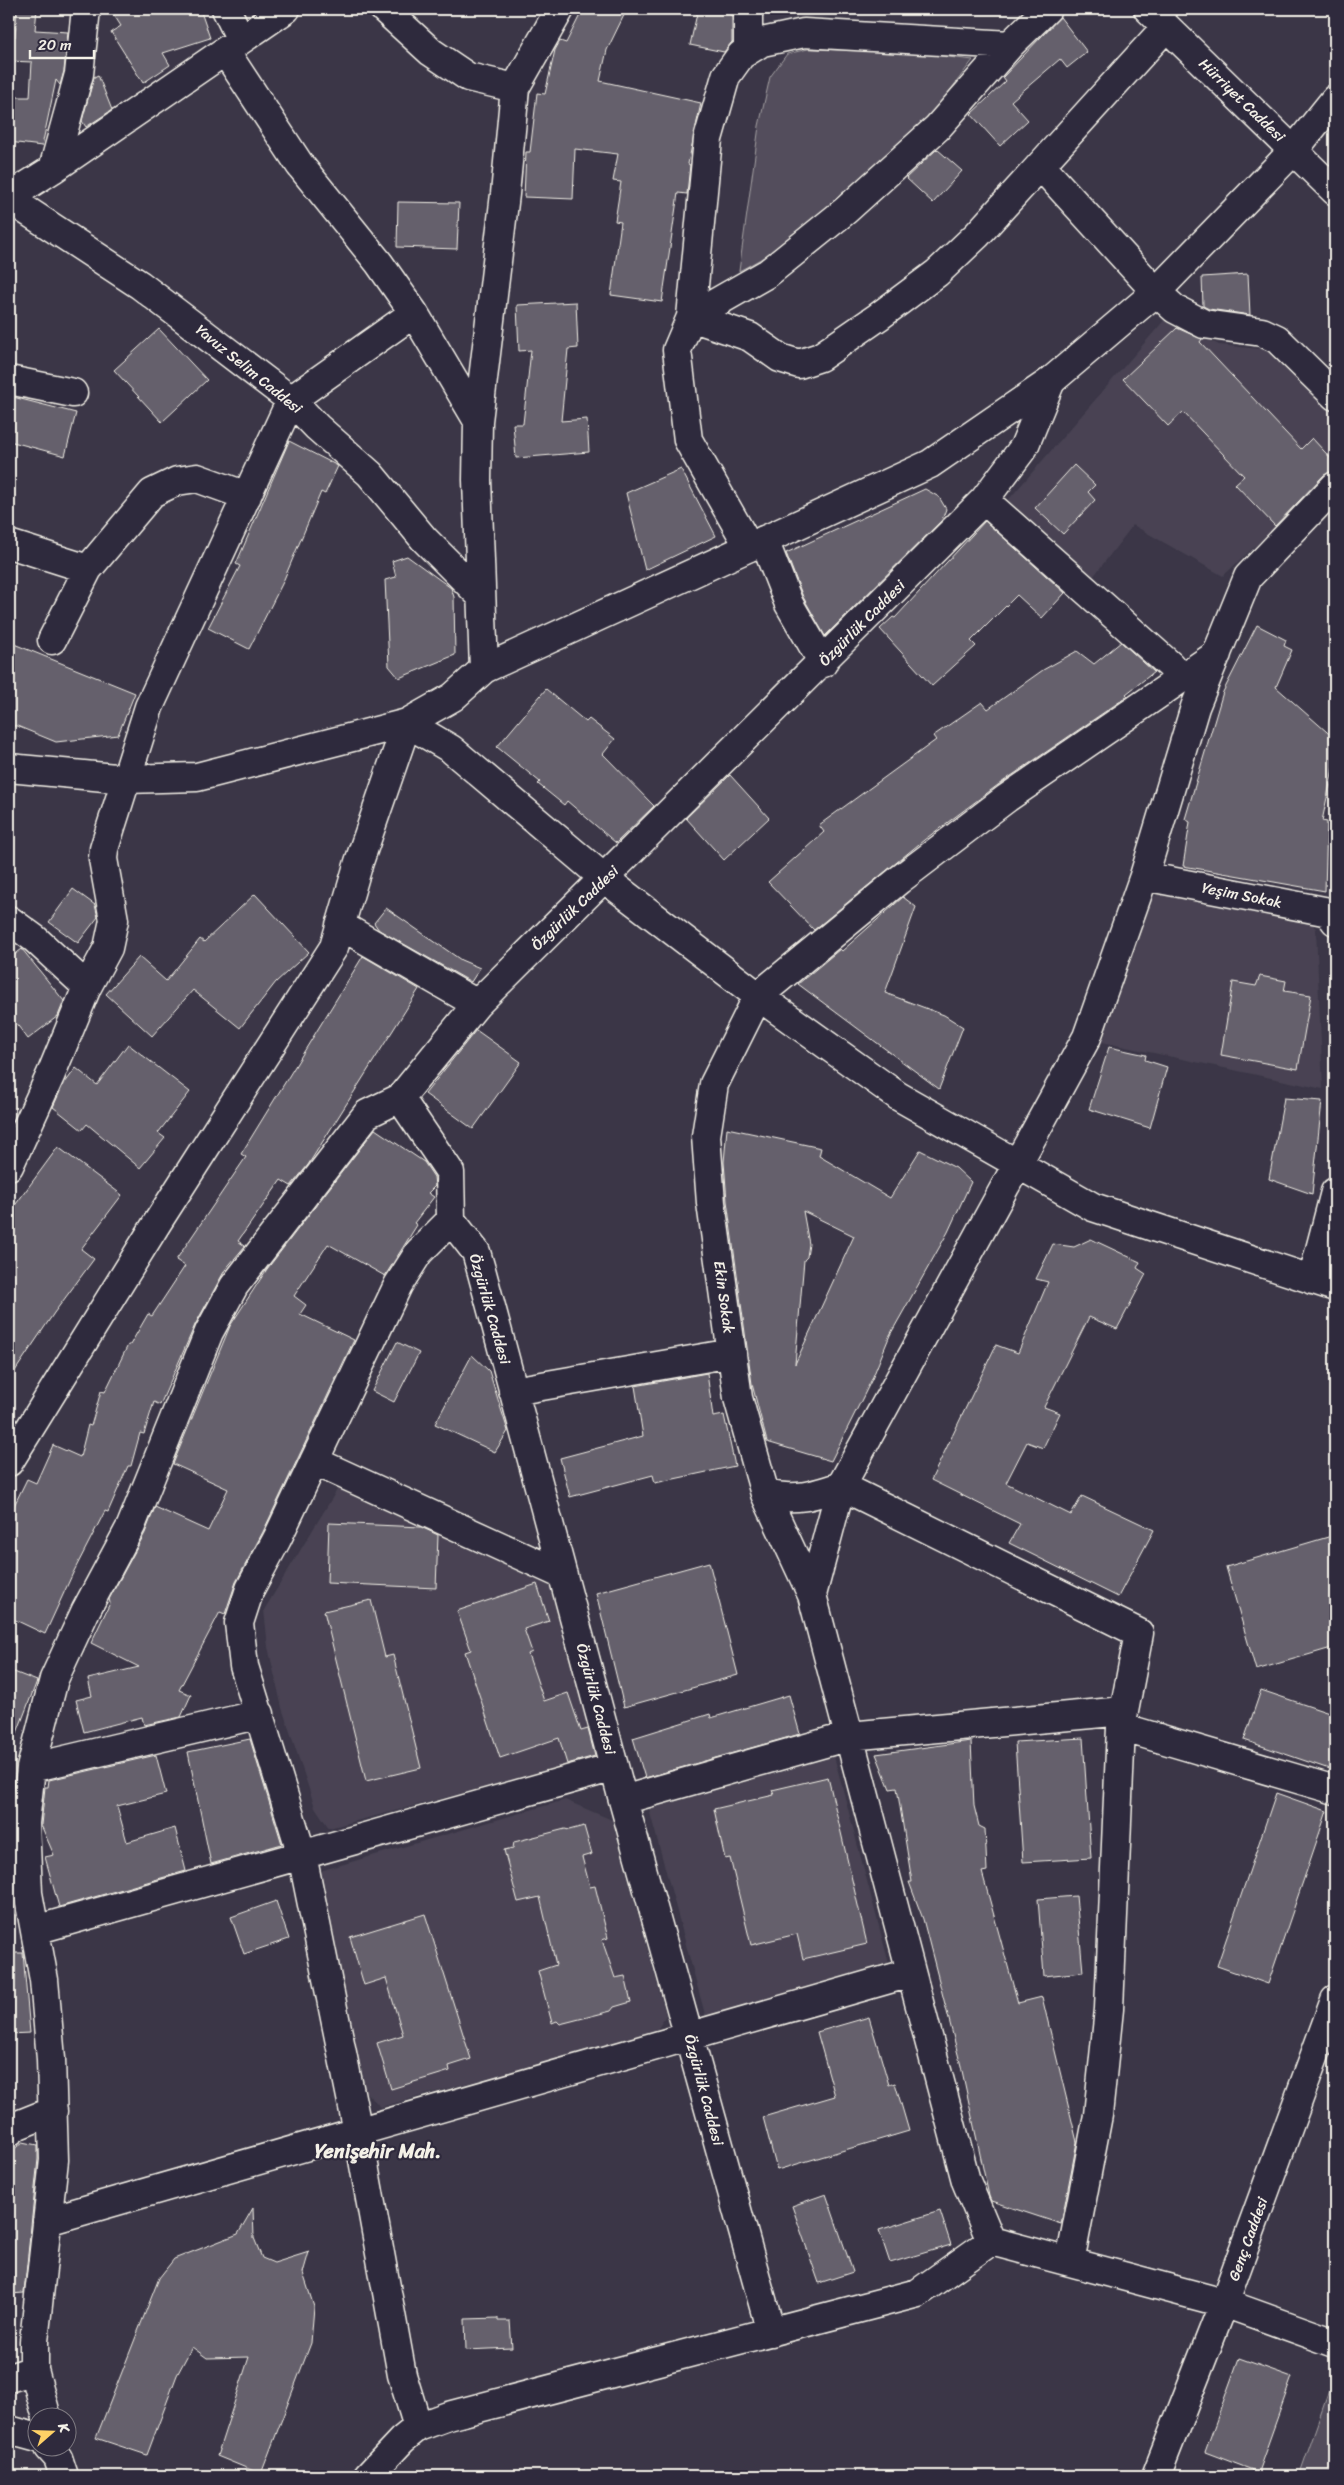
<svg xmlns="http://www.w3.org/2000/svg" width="1344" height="2485" font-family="Sriracha,sans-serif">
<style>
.built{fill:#484352}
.green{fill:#534e5c;stroke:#a4a0a2}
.building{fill:#65616c;stroke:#f4f1e8;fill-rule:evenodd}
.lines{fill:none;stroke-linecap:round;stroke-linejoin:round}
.minor-casing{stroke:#f4f1e8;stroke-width:31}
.major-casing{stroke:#f4f1e8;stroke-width:31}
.minor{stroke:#2f2a3d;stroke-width:28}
.major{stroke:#2f2a3d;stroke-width:28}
.labels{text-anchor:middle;stroke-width:4.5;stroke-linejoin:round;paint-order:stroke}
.street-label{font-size:15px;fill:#f4f1e8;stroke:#2f2a3d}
.district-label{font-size:20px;font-weight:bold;fill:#f4f1e8;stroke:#2f2a3d}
</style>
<rect width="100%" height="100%" fill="#3b3647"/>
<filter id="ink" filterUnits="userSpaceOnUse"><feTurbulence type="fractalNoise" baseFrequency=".02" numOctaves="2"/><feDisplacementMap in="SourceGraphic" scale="10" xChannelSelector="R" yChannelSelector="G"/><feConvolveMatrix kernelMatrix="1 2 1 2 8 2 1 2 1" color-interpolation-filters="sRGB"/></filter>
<g filter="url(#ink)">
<path class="built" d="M1167 317 1219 345 1271 350 1335 414V471L1223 576 1133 525 1093 577 1050 546 1003 506Z
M1160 894 1310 920 1316 929 1323 1089 1102 1042 1143 901Z
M340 1485 555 1579 594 1747 576 1764 329 1828 315 1807 282 1708 268 1647 264 1610Z
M834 1756 889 1964 706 2018 647 1802Z
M565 1800 612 1820 666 2015 656 2032 381 2107 356 2083 320 1871Z"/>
<path class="green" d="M808 49 907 52 973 60C951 88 927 125 902 150 860 192 791 244 739 271L759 126 770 77 787 54Z
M1331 2385 1335 2386V2476H1299Z"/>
<path class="building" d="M17 9H37L35 30 68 32 64 71 60 85 56 80 42 146 9 142V97H30L32 62 9 61V37H15Z
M110 9H200L210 38 163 53 170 65 143 83 111 32 121 26Z
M583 9H627L607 50 600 81 701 103 688 164 690 165 687 194 678 193 662 302 611 295 621 222 615 221 621 182 613 181 618 154 575 149 573 199 524 197 526 152H530L537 93 545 94 555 50 560 41 566 43Z
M698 9 732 14V42L724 52 690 45Z
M1060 17 1087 52 1067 68 1060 59 1011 101 1028 120 1000 146 971 114 1006 81 1003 77Z
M98 75 112 110 86 127 82 121 94 77Z
M937 149 962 171 933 203 906 178Z
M398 202 459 203 457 249 397 247Z
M1248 274 1250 315 1209 309 1203 306 1202 277Z
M576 302 578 348 568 349 561 421 587 419 589 452 516 458 513 424H523L531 350 519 351 517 305Z
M1177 328 1202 339 1200 342 1301 449 1312 438 1335 463V471L1324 475 1275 526 1235 484 1244 476 1183 412 1168 426 1123 379Z
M159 329 207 380 162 422 114 370Z
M9 396 76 413 65 456 9 441Z
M289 441 338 466 325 494 321 492 282 584 249 649 208 628 240 566 236 564Z
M1074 465 1095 485 1088 492 1095 500 1063 534 1035 508Z
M681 469 716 536 645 570 626 493Z
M925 489 939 497 946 509 942 520 825 636 803 597 786 553Z
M985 521 1065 593 1042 618 1017 595 971 641 976 646 932 686 880 629 893 617 895 618Z
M407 556 451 588 454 597 455 655 399 678 389 666 385 580 396 577 392 561Z
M1257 625 1286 640 1284 646 1292 650 1276 687 1335 739V760L1322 821 1327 822 1325 891 1183 866 1190 822 1185 819 1223 692Z
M9 642 135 693 118 735 56 742 17 726H9Z
M1121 642 1154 672 1126 694 1128 696 998 785 924 840 814 930 768 882 824 832 819 825 936 740 933 736 982 702 988 709 1043 670 1077 651 1094 664Z
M546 689 586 722 589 719 615 739 603 754 654 806 616 843 567 801 564 805 538 784 540 782 497 747Z
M730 775 769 818 724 860 686 818Z
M73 889 95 905 98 917 78 943 49 922Z
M255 894 309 952 276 982 240 1028 193 990 152 1036 106 994 139 957 166 981 200 939 204 942Z
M903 897 916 907 885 993 944 1015 963 1027 939 1089 798 984 840 949 842 951Z
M386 908 461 960 480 968 471 982 379 930 374 923Z
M22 949 64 1001 58 1016 28 1039 9 1014V959Z
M363 956 419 989 308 1165 291 1186 281 1180 238 1241 245 1246 225 1270 195 1325 160 1405 154 1402 144 1434 140 1433 131 1466H128L108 1512 105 1511 73 1573 45 1634 9 1617V1516L27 1479 36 1483 53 1445 80 1457 88 1425 91 1426 101 1391 105 1392 128 1345H130L148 1314 152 1316 185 1266 176 1260 246 1157 241 1154Z
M1260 976 1286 981 1284 991 1311 995 1298 1069 1221 1055 1233 982 1256 986Z
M476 1030 521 1062 473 1129 425 1094Z
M128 1044 190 1092 158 1133 165 1138 140 1168 87 1124 82 1130 53 1107 62 1087 76 1068 97 1085Z
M1109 1047 1146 1055 1145 1060 1167 1067 1150 1128 1089 1109Z
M1284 1098 1322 1101 1312 1194 1269 1179Z
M727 1128 821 1148 819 1156 890 1198 920 1150 956 1168 971 1182 948 1232 890 1335 872 1379 831 1461 767 1442 752 1384 727 1201 724 1162ZM803 1211 854 1236 795 1364 804 1260 807 1257 809 1244Z
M375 1129 424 1162 434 1177 435 1186 428 1193 434 1197 414 1223 417 1225 385 1276 328 1244 294 1296 306 1305 300 1314 354 1340 263 1532 236 1582 225 1614 220 1612 179 1690 191 1695 181 1717 144 1725 142 1717 84 1732 76 1700 92 1696 88 1679 139 1667 91 1643 110 1603 109 1599 145 1533 155 1507 208 1531 228 1489 173 1464 230 1326 267 1269Z
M58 1147 122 1195 81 1249 94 1259 54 1313 9 1380V1200L16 1204Z
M1091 1239 1140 1262 1137 1268 1146 1274 1117 1329 1089 1317 1044 1407 1060 1413 1043 1448 1027 1442 1006 1483 1071 1515 1082 1496 1154 1530 1118 1597 1009 1543 1020 1524 931 1480 996 1345 1018 1353 1048 1282 1036 1279 1053 1244 1074 1247Z
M397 1342 419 1353 394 1402 372 1391Z
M472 1355 489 1371 508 1431 495 1452 435 1424Z
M707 1373 713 1417 724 1415 735 1466 655 1483 653 1475 570 1497 560 1458 643 1436 635 1386Z
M329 1523 421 1527 438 1535 436 1588 327 1583Z
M1335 1535V1647L1256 1670 1226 1567Z
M709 1562 738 1675 624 1707 596 1593Z
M537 1584 549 1621 524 1629 532 1652 528 1654 544 1701 568 1693 581 1731 588 1729 595 1756 567 1764 559 1738 500 1758 465 1652 471 1650 457 1611Z
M371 1600 385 1657 393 1655 421 1768 366 1781 324 1611Z
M9 1670 37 1681 10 1751 9 1750Z
M1261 1690 1335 1715V1771L1244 1740Z
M789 1695 800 1734 645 1778 633 1738 710 1714 711 1718Z
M1083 1738 1091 1858 1023 1862 1015 1742Z
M250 1739 282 1844 211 1864 188 1752Z
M971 1741 974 1806 979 1826 985 1829 987 1871 982 1872 1018 2003 1042 1997 1077 2142 1061 2224 991 2201 989 2196 961 2066 923 1919 909 1882H912L897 1788 890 1789 876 1754Z
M156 1755 166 1794 117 1806 127 1842 175 1828 186 1871 59 1907 45 1857 54 1855 41 1825 45 1787H48L49 1780Z
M828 1777 867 1944 803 1959 797 1934 751 1945 730 1858 725 1859 714 1809 774 1795 772 1790Z
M1276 1793 1327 1811 1268 1984 1217 1966Z
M584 1826 592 1854 582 1857 590 1887 595 1886 608 1938 602 1940 615 1978 625 1976 631 2002 614 2007 611 2011 560 2024 557 2021 552 2023 538 1971 556 1965 540 1897 518 1902 504 1850 513 1848 514 1842 565 1829 569 1830Z
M1076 1896 1083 1972 1044 1976 1038 1899Z
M276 1901 289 1939 244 1954 231 1917Z
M425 1914 471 2059 449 2066 450 2071 391 2089 377 2043 403 2035 386 1978 364 1985 350 1937Z
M9 1953H23L30 2033 9 2034Z
M869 2017 889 2085 895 2083 909 2131 777 2170 763 2117 835 2096 817 2032Z
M23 2142 38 2145V2159L24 2293 9 2294V2163L13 2150Z
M826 2194 853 2272 819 2283 792 2206Z
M253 2208 254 2238 262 2258 274 2263 309 2252 303 2273 314 2307 311 2343 261 2474 217 2456 249 2357 207 2358 192 2347 177 2375 147 2455 96 2438 159 2278 174 2259 238 2234Z
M940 2211 951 2245 890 2263 879 2230Z
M498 2318V2321H510L512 2348 466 2350 465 2319Z
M1239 2358 1292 2377 1258 2472 1205 2452Z"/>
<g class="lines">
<g class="minor-casing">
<path id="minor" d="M226 9 241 40
M384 9 431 52 468 77 515 88
M748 9V50
M1148 9 1335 191
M225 51 300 165 379 263 414 313 478 421
M1041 166 1156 292 1175 309 1204 324 1262 332 1277 339 1335 396
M53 169 79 74 86 9
M9 197 53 169 286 9
M9 199 140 285 291 400 317 427 370 474 424 539 481 596
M691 317 750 337 780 358 799 364 820 357 878 317 937 273 977 235 1166 27
M691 317 768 273 845 211 937 128 1010 45 1047 9
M9 380 73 393
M984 500 1170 665 1181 679
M764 540 789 604 823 663
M9 544 88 569
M749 547 688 440 677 350 691 317 708 139 726 76 741 55 762 42 804 33 1010 45
M52 640 88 569 152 493 177 481 197 478 247 496
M484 669 477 480 478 421 505 194 515 88 560 9
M1144 876 1329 912 1335 921
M9 920 35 939 87 987
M340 925 477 1004
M9 1166 51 1074 87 987 108 948 114 920 103 859 104 849 149 707 291 400 414 313
M1312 1280 1335 1192
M513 1391 732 1353
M314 1461 563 1575
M9 1462 157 1223 334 947 359 862 407 723 451 749 605 879 758 996 898 1096 1093 1207 1335 1287
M765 1494C796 1501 812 1496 841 1486L1139 1633 1121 1727 1109 2009 1098 2115 1070 2262
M812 1595 765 1494 738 1398 711 1203 706 1136 714 1084 758 996 899 880 1007 798 1217 654
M1121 1727 1335 1790
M31 1768 260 1714
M623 1800 849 1736 1124 1711
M35 1930 614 1767
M9 2132 18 2125 53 2111
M47 2221 910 1973
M991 2241 966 2181 812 1595 841 1486 1087 1037 1144 876 1195 707 1248 577 1335 486
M991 2241 1224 2303 1335 2343
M771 2332 623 1800 482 1273 476 1252 451 1220 450 1172 400 1098 477 1004 984 500 1024 447 1051 381
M9 2378 34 2370
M47 2418 34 2370V2341L54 2160 51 2059 44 1980 28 1893 25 1823 31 1768 54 1679 86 1610 131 1526 209 1332 234 1286 367 1114 400 1098
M418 2427 402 2375 358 2132 302 1855 244 1666 239 1623 250 1589 277 1539 398 1285 419 1252 451 1220
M9 2430 38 2438
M49 2448 58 2458 64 2476
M368 2476 402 2440 418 2427 448 2416 918 2293 991 2241
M1156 2476 1224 2303 1335 2000"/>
</g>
<g class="major-casing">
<path id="major" d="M9 768 126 779 197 777 407 723 453 697 484 669 930 464 1051 381 1156 292 1294 150 1335 99"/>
</g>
<use href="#minor" class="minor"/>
<use href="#major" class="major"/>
</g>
</g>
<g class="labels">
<g class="street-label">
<text transform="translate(1242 100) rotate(44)" y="5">Hürriyet Caddesi</text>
<text transform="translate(249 369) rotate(39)" y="5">Yavuz Selim Caddesi</text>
<text transform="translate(862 623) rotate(-45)" y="5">Özgürlük Caddesi</text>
<text transform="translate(1242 895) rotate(11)" y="5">Yeşim Sokak</text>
<text transform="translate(575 908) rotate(-44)" y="5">Özgürlük Caddesi</text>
<text transform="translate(724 1297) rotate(82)" y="5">Ekin Sokak</text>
<text transform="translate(490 1309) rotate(74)" y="5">Özgürlük Caddesi</text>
<text transform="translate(596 1699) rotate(75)" y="5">Özgürlük Caddesi</text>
<text transform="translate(704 2090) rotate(75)" y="5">Özgürlük Caddesi</text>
<text transform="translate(1248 2239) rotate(-70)" y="5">Genç Caddesi</text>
</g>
<g class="district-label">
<text x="378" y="2158">Yenişehir Mah.</text>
</g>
</g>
<rect width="1344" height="2485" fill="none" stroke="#2f2a3d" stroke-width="30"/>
<rect x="15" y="15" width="1314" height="2455" fill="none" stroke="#f4f1e8" stroke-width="2" filter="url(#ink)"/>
<g transform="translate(52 2432) rotate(70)"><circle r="24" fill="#2f2a3d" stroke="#7e7a81"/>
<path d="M0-4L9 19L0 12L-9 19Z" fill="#ffd166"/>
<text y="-8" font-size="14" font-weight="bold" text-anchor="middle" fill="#f4f1e8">K</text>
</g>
<path d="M30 50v8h64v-8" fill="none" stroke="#f4f1e8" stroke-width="2.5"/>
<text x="38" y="50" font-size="15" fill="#f4f1e8" stroke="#2f2a3d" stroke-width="4" paint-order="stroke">20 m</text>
</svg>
